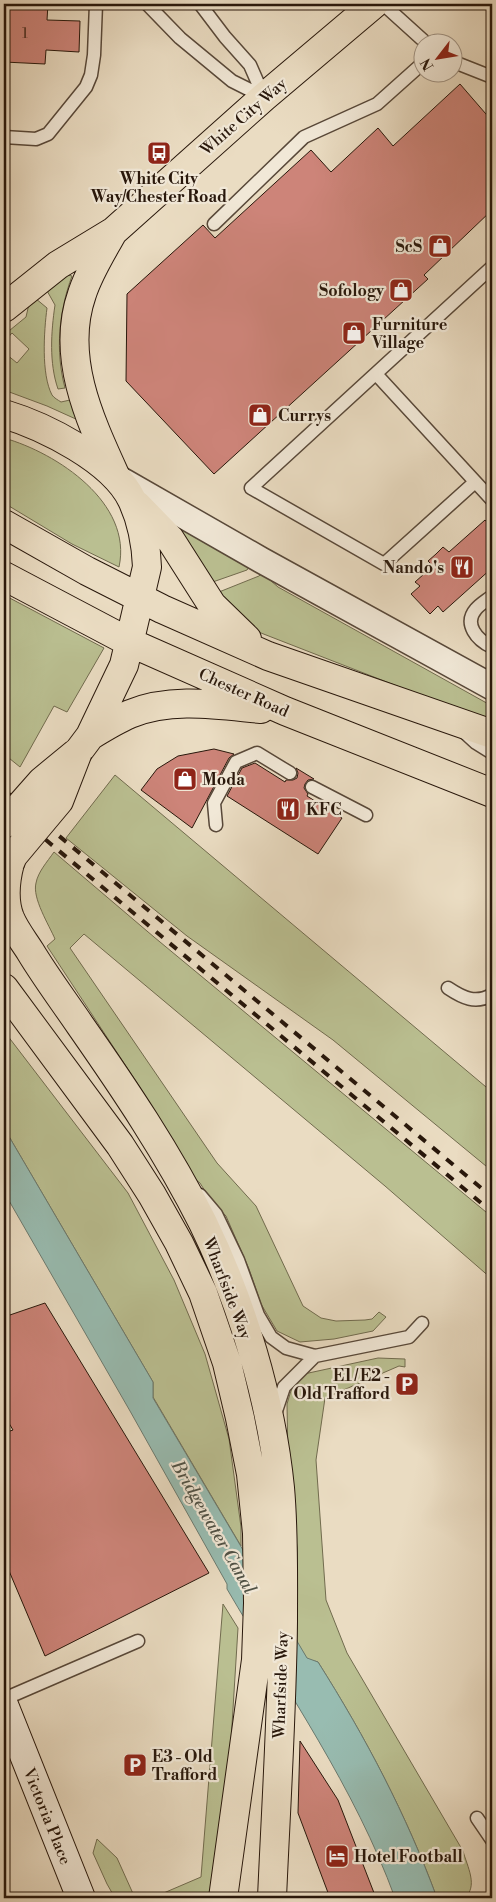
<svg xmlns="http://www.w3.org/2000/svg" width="496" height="1902" font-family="'Libre Bodoni',serif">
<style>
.green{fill:#babf91;stroke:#716b4e}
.water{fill:#98bcb1;stroke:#6b7a6f}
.building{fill:#cd8479;stroke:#28170b}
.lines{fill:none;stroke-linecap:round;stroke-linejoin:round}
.lane-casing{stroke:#584839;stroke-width:15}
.street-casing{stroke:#584839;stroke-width:28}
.secondary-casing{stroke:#28170b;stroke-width:30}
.primary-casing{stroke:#28170b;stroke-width:30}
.highway-casing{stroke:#28170b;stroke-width:30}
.lane{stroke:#f1e8d7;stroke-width:12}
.street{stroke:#f1e8d7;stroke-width:25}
.secondary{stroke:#f1e8d7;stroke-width:28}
.primary{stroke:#eadcc2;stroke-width:28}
.highway{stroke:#eadcc2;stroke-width:28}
.rail{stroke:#28170b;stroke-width:4;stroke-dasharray:9 9;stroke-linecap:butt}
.highway-bridge-casing{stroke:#28170b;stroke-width:30;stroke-linecap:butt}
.highway-bridge{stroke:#eadcc2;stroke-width:28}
.labels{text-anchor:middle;stroke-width:4.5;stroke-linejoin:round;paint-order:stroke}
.number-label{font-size:14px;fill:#513226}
.street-label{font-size:16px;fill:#28170b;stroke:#f1e8d7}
.poi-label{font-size:16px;font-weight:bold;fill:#28170b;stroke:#f1e8d7;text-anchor:start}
.water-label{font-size:18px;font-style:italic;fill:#4f5145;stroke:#f1e8d7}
</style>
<rect width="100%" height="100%" fill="#eadcc2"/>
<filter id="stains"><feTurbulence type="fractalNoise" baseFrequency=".004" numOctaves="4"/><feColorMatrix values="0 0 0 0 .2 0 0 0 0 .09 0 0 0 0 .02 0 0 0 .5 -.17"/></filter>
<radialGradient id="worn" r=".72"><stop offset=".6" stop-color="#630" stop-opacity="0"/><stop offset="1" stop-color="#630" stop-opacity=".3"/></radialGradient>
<path class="green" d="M64 274 72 276C59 311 55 351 65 388L58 389C49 363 51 332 55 305L46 289Z
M35 298 47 308C44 331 41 374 52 395 54 398 58 400 61 402L70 400 78 420 47 406 4 390V355L6 354 17 363 29 349 12 333 4 342V335L26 317 29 304Z
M4 438C57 453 133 503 119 567L72 544 4 503Z
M171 522 251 564 247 570 207 584Z
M262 573 278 587 492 706V723L261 633 247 625 214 594 259 576Z
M4 595 104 648 67 712 54 706 20 767 4 754Z
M115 775 492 1092V1171L333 1040 187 936 66 838Z
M54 852 154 937 492 1217V1279L385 1186 84 934 70 948 217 1163 256 1206 303 1306 321 1318 336 1321 365 1320 372 1319 379 1312 386 1317 373 1331 334 1339 300 1342 277 1331 261 1304 249 1269 226 1216 210 1199 200 1183 191 1176 168 1134 139 1086 47 946 55 939C49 925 32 898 36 883 38 872 47 862 54 852Z
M4 1031 128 1193 174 1280 205 1354 229 1439 241 1527V1546L153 1397V1382L4 1128Z
M378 1358 405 1359V1367L399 1366 325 1398 316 1460 326 1600 347 1653 463 1851C467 1866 479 1887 464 1898H437C406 1814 366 1738 318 1662L307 1659 297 1642V1548L288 1461 287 1404 293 1384 304 1374Z
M223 1604 238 1628 231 1741 213 1898H152L201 1877Z
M97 1839 117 1858 135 1898H115L107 1884 93 1853Z"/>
<path class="water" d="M4 1128 153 1382V1398L307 1658 318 1662C366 1738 406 1814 437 1898H395C355 1788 286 1690 227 1589V1584L130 1411 4 1192Z"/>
<path class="building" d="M4 4H48L47 20 80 21 79 52 46 50 45 64 4 62Z
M460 84 492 121V210L424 275 428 279 214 474 126 381 127 294 203 225 215 238 311 150 331 172 378 128 393 146Z
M485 520 492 528V568L443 612 438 606 430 614 411 594 420 586 415 582 433 566 428 561 436 554 443 547 449 552Z
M214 749 234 754 229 758 192 828 141 790 157 769 178 756Z
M255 763 285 782 286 780H293L297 778 298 773 296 768 314 779 308 780 305 784 304 788 308 794 307 796 342 818 318 854 227 796 242 768Z
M45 1303 209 1573 45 1656 4 1559V1433L13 1430 4 1415V1317Z
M300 1741 338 1800 376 1898H330L298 1813Z"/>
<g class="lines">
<g class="lane-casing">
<path id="lane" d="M147 4 180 38 232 81 264 97
M200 4 225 37 250 65 264 97
M383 4 425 42
M454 62 492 77
M4 137 36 139 48 134 86 87 91 75 94 55 96 4
M214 224 304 137 377 104 424 62
M376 374 492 500
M475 482 384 564 251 488 492 267
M492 596C487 600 480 604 476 609 463 624 477 640 492 647
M464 732 476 743 492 753
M312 787 366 815
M216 825 214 803 236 762 257 753 290 773
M448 988C463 998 475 1004 492 995
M200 1195 216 1214 238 1260 258 1315 271 1337 286 1348 315 1356 409 1337 422 1323
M274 1417 284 1387 315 1356
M4 1699 138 1641
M477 1818 492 1840"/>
</g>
<g class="street-casing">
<path id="street" d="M116 477 261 560 492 687"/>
</g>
<g class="secondary-casing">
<path id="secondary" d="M4 1705 81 1898"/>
</g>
<g class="primary-casing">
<path id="primary" d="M113 232C102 252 89 272 82 294 60 357 90 420 116 477
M4 308 58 265 114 231 264 97 374 4"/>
</g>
<g class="highway-casing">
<path id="highway" d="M4 414C44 426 113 460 132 500 142 521 146 543 147 567L124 665 90 736 78 752
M137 505 170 539 212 605 247 639
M4 524 87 571 162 609 268 656 492 734
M4 576 129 642 285 711 492 793
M90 736C103 728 116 720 130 714 172 697 218 705 261 709
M10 863C5 882 3 900 10 918 15 930 23 940 30 951 45 976 63 1000 80 1025 124 1088 168 1153 203 1223 242 1303 271 1398 280 1488 284 1532 283 1576 283 1621 282 1713 276 1806 272 1898
M4 988 120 1145 152 1195 179 1243 203 1293 227 1363 240 1418 251 1474 257 1533 258 1603 256 1660 223 1898"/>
</g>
<use href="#lane" class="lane"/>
<use href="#street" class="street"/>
<use href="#secondary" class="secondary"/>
<use href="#primary" class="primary"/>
<use href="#highway" class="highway"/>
<path class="rail" d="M4 790 492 1197
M4 805 492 1212"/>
<g class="highway-bridge-casing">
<path id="highway-bridge" d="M4 824 42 781 76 753
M10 863 13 856 59 801 78 752"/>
</g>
<use href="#highway-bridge" class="highway-bridge"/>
</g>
<defs>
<g id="bus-square" transform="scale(1.25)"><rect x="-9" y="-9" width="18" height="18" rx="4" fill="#8f2418" stroke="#f1e8d7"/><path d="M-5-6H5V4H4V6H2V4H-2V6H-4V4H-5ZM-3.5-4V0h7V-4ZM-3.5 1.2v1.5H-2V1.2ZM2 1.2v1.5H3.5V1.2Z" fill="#fff"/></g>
<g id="shop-square" transform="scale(1.25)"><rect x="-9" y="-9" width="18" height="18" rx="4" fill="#8f2418" stroke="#f1e8d7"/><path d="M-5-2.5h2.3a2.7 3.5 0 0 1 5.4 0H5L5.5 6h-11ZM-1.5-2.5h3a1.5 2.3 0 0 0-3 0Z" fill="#fff"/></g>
<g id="restaurant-square" transform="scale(1.25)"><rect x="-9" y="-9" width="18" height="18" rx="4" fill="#8f2418" stroke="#f1e8d7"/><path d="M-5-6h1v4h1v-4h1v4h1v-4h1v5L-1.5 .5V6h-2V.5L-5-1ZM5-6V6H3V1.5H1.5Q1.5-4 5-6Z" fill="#fff"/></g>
<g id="parking-square" transform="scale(1.25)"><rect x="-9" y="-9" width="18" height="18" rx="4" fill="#8f2418" stroke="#f1e8d7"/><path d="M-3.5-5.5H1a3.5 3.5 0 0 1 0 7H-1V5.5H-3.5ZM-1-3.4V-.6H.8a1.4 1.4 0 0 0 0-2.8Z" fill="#fff"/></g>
<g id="hotel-square" transform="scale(1.25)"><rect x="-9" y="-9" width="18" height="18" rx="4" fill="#8f2418" stroke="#f1e8d7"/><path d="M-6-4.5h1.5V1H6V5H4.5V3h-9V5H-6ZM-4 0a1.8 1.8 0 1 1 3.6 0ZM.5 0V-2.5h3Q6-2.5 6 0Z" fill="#fff"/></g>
</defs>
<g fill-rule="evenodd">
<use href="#bus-square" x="159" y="153"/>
<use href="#shop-square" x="440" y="246"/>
<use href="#shop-square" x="401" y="290"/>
<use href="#shop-square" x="354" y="333"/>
<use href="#shop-square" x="260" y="415"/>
<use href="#restaurant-square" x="462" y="567"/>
<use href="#shop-square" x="185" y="779"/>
<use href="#restaurant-square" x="288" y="809"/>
<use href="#parking-square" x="407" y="1384"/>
<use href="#parking-square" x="135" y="1765"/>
<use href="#hotel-square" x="337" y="1856"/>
</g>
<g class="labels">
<g class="number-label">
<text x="25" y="38">1</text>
</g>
<g class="street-label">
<text transform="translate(243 116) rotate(-41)" y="6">White City Way</text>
<text transform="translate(244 692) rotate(24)" y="6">Chester Road</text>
<text transform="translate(228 1288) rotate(69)" y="6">Wharfside Way</text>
<text transform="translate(280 1685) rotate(-88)" y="6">Wharfside Way</text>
<text transform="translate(48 1816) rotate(68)" y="6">Victoria Place</text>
</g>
<g class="poi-label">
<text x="159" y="184" text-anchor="middle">White City<tspan x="159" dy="18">Way/Chester Road</tspan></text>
<text x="422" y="252" text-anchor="end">ScS</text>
<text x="384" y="296" text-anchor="end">Sofology</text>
<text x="372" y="330">Furniture<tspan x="372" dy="18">Village</tspan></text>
<text x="278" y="421">Currys</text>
<text x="444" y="573" text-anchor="end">Nando's</text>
<text x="202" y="785">Moda</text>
<text x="306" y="815">KFC</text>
<text x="390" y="1381" text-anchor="end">E1 / E2 -<tspan x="390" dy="18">Old Trafford</tspan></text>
<text x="152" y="1762">E3 - Old<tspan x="152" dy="18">Trafford</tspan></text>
<text x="354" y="1862">Hotel Football</text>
</g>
<g class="water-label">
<text transform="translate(214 1527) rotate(60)" y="6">Bridgewater Canal</text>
</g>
</g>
<rect width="496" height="1902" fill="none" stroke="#eadcc2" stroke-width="20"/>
<rect x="5" y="5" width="486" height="1892" fill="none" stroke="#28170b" stroke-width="2.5"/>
<rect x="10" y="10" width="476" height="1882" fill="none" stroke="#28170b"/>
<g transform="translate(438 58) rotate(239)"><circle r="24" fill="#f1e8d7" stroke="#a19485"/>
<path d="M0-4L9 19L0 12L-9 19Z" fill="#8f2418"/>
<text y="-8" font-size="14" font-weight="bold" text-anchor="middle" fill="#28170b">N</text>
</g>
<rect width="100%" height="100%" filter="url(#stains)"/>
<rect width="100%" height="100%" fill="url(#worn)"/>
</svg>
